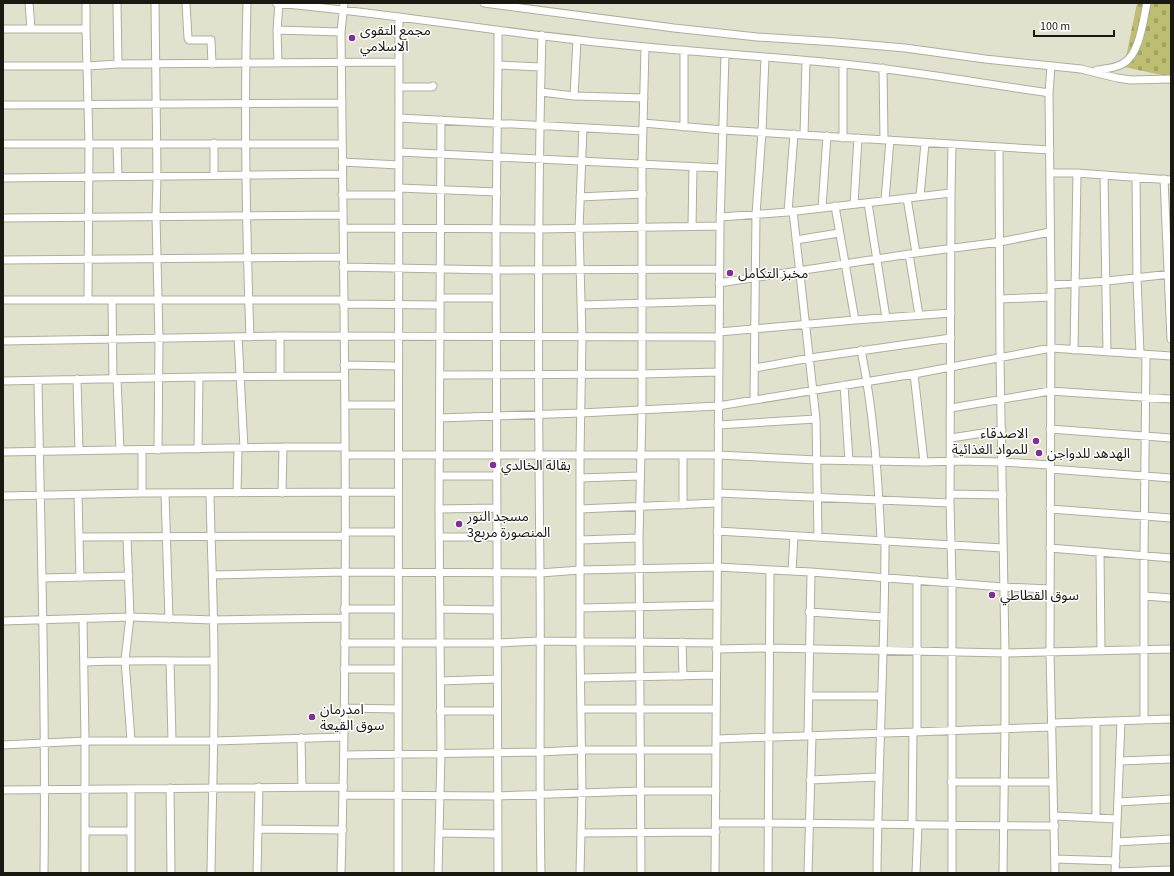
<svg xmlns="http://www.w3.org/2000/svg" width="1174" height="876" font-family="'Source Sans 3','Noto Sans Arabic',sans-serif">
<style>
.cemetery{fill:url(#cemetery-stones)}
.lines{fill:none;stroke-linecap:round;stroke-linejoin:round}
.minor-casing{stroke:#aeaf9b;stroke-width:9}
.minor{stroke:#fff;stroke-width:7}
.poi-dot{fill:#842c99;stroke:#fff;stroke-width:1.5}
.labels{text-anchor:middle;stroke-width:3;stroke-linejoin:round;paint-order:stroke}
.poi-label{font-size:14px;fill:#191912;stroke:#fff;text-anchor:start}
</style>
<defs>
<pattern id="cemetery-stones" width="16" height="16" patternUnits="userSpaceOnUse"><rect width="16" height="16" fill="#bdbe71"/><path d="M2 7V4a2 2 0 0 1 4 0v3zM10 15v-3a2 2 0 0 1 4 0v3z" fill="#a2a361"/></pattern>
</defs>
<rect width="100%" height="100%" fill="#e1e2cd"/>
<path class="cemetery" d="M1137 3H1171V77L1124 67Z"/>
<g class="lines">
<g class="minor-casing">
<path id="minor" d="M29 3 31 28
M86 3V29L89 144 88 300
M117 3 118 64
M155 3 157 176 156 216 159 339 158 450
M186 3 188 38 189 40H211L212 64
M247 3C244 114 246 226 250 337
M276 3C377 12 478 29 579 40 667 51 755 55 844 64 912 71 980 83 1049 93
M484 3 674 28 757 37 836 42 905 48 985 59 1081 69 1117 78 1131 80 1171 79
M3 29H86
M277 30 341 32
M498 30V65L541 67
M684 50V127
M278 63 277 30 279 3
M3 66H87L118 64 399 62
M1051 66 1049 93 1051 285 1050 653 1055 873
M883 68 884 140
M1097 70C1106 69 1117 68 1124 63 1140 53 1143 20 1147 3
M399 87H432L433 86
M541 92 574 96 644 98
M574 96 577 40
M3 105 342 103
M399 118 643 131
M643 123 723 130 1050 150
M804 135 806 61
M843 138V64
M214 143V175
M3 144H342
M117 144 118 176
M999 147 1000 358 1005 653V729L1003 873
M399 152 721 168
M342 162 399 165
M1050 173H1077L1171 180
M1104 175 1107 352
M1136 177 1137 278 1140 354
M3 178 342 174
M1164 179 1171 339
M399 188 497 192
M342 195H399
M920 196 925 143
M580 197 643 194
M907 198 916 253
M885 200 890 140
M868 203 886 318
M854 204 858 138
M835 206 855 320
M822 208 827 136
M793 211 816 419 818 537
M788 212 794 134
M720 217 788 212 951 193
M3 218 343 215
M692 226 693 167
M343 228 538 229 720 226
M796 240 839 233
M909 254 919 315
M3 260 343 257
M343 267 496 270 719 269
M719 283 916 253 1000 242 1050 232
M1051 285 1107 281 1171 274
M440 298H496
M1000 299 1051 297
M3 300H343
M112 300 113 379
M343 304 440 305
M581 305 719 301
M719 332 855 320 951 313
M238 337 244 448
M3 341 280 336 719 337
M861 350C874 413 878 477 881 540
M1074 350 1077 173
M344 365 398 366
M755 368 810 358 951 338
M914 374 924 462
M440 375 642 374 718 372
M280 376V336
M77 379 79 451
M117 379 120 450
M3 381 199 377 344 376
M38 381C41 545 46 709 44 873
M844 385 849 461
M754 400 756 214 762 132 765 57
M345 405H398
M951 408 1050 391 1171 399
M440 418 581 413 718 406 914 374 1051 348 1171 356
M718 425 816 419
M1050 429 1171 438
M951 438 1002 430
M198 449 199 377
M3 452 283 447H345
M345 455H718L817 460 924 462 958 461 1002 462 1050 465
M1050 469 1171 478
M440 476H497
M580 478 640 476
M142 493V450
M165 493 169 619
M210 493C211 549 214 604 214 660 215 731 212 802 211 873
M237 493 238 449
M282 493 283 447
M718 493 950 503
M950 494 1003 495
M78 495 80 578
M3 496 142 493 398 492
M683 505V455
M439 509 497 508
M580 509 717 503
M1050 509 1171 518
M717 531 1003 548
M345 532H398
M79 537 345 536
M127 537 130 617 125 660 131 740
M439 537H498
M580 540 639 538
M1050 548 1171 558
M1100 552 1101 651
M792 571 794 536
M213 575 345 572 540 573 580 570 717 567 811 572 1003 587 1050 589
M42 578 129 576
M917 580V732
M1144 596 1171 598
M580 608 716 605
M344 609H398
M440 609 497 610
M809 612 884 617
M83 619 85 741V873
M3 621 130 617 213 620 344 618
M682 642 683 676
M344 643H497L539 641 716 643
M716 649 769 648 1005 653 1171 649
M170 661 172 740
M84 662C128 660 171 661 214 661
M344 669H398
M581 678 716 675
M441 681 497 679
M809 696H881
M344 708 398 709
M581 709H716
M440 711H497
M1144 720V556L1146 355
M1096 722V818
M1052 723 1171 719
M808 736 811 572
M301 738 302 787
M717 739 1052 727
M3 745 85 741H213L344 737
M344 755 540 752 581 750H716
M1120 761 1171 759
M810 780 878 777
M951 782H1053
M170 788 171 873
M131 789V873
M3 790 344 787
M344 795 497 796 640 791H716
M1118 802 1171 799
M1055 816 1117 819
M716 823C829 822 942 826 1055 826
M912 825 913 732
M258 829 343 830
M85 831H130
M439 833 497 834
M581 833 716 832
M1116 842 1171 839
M1055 859 1116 861
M1115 872 1171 870
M257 873 259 787
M341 873C349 593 344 312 341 32L344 3
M398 873 399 17
M438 873 441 754 439 509 441 120
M498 873 496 229 498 65
M541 873C539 772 541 671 540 570 538 392 537 213 542 35
M580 873 582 793 580 642V455L582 337 579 229 583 128
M641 873 639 538 642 410V164L645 48
M715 873 720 226 725 54
M768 873 770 570
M808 873 812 736
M877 873C878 762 885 651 885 541
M916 873 918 825
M952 873V582L950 503 951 193 952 144
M1115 873 1121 721"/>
</g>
<use href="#minor" class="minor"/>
</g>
<g class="poi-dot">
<circle cx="352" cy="38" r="4"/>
<circle cx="730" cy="273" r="4"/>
<circle cx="1036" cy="441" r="4"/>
<circle cx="1039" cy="453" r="4"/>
<circle cx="493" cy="465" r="4"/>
<circle cx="459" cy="524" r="4"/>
<circle cx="992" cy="595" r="4"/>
<circle cx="312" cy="717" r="4"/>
</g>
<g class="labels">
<g class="poi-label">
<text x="360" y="35">مجمع التقوى<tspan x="360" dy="16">الاسلامي</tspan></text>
<text x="738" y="278">مخبز التكامل</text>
<text x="1028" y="438" text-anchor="end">الاصدقاء<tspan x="1028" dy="16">للمواد الغذائية</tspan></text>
<text x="1047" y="458">الهدهد للدواجن</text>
<text x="501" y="470">بقالة الخالدي</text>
<text x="467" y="521">مسجد النور<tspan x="467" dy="16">المنصورة مربع3</tspan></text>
<text x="1000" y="600">سوق القطاطي</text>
<text x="320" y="714">امدرمان<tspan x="320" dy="16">سوق القيعة</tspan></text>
</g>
</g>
<rect width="1174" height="876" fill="none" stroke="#191912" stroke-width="8"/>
<path d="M1034 30v6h80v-6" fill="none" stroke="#191912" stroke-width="2"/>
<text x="1040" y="30" font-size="12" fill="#191912" stroke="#ffffff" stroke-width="3" paint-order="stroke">100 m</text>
</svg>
